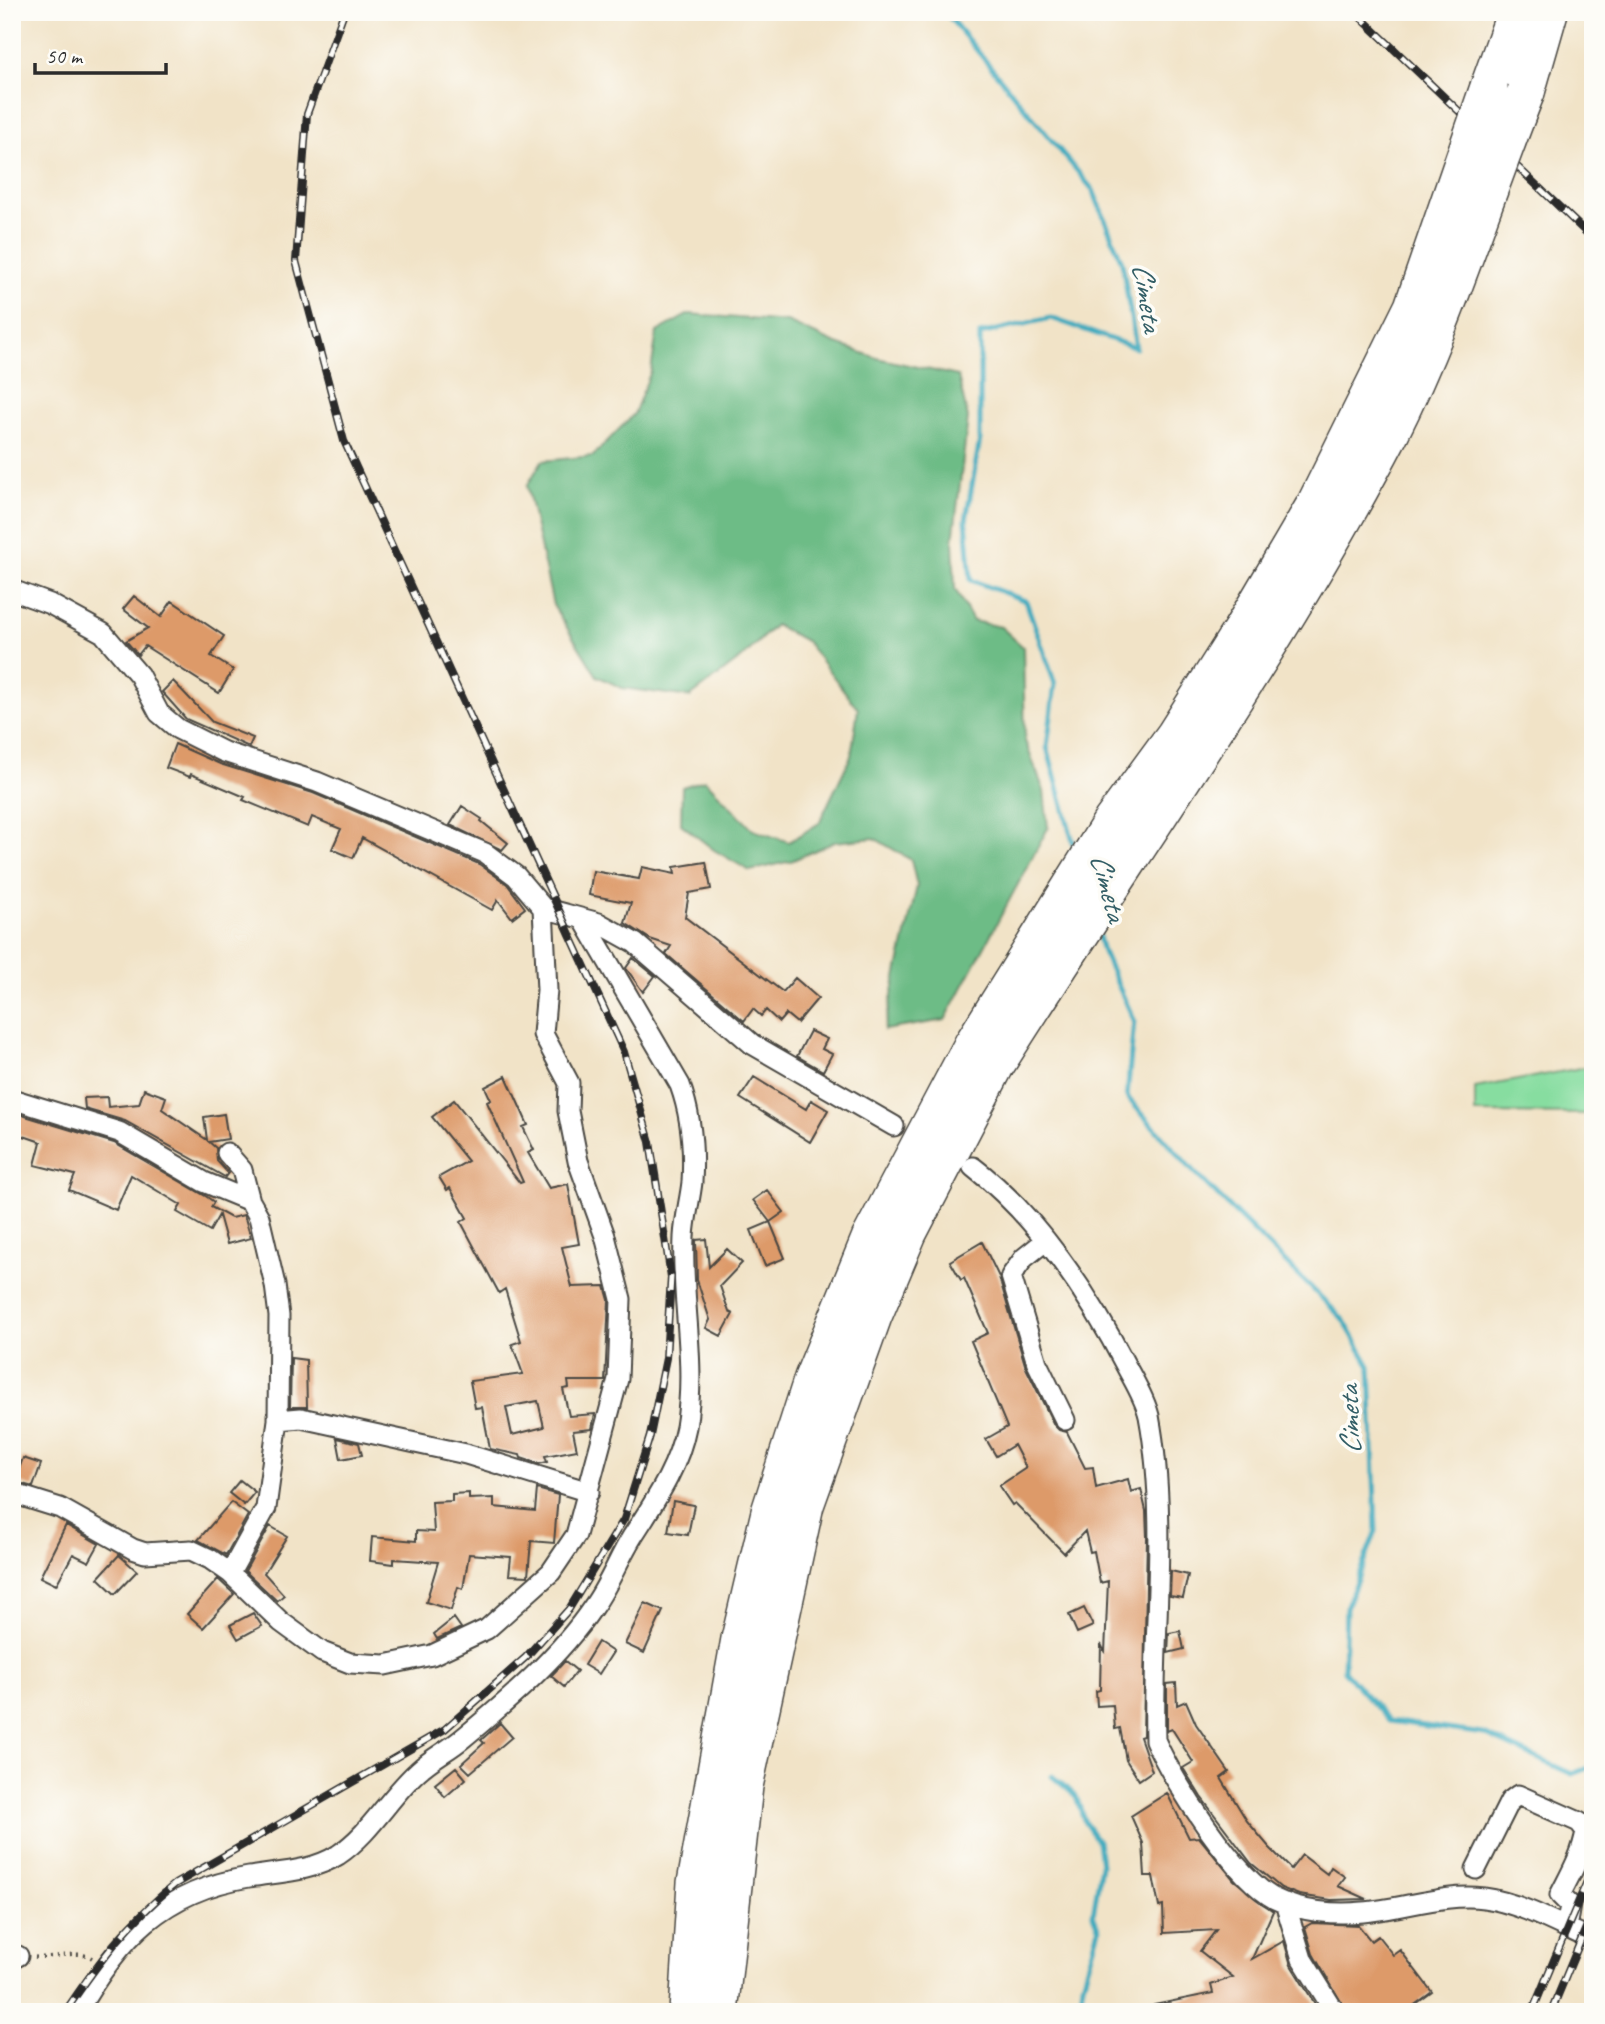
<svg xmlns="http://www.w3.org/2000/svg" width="1605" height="2024" font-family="Caveat,sans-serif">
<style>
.green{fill:#87dda0;stroke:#598466;stroke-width:2}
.forest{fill:#6dbc86;stroke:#4c7458;stroke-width:2}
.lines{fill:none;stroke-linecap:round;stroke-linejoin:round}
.stream{stroke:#3eaabe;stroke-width:5}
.building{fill:#dd9a69;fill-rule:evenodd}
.street-casing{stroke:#494742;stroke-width:23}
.highway-casing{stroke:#494742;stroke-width:40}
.path{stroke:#494742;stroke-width:3.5;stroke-dasharray:2 5;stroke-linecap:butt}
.street{stroke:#fff;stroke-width:19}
.highway{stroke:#fff;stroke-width:37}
.rail-casing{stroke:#2b2b2b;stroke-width:8}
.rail{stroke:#fdfcf7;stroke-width:5;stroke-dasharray:16;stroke-linecap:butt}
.highway-bridge-casing{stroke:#494742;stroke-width:40;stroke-linecap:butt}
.highway-bridge{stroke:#fff;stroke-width:37}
.labels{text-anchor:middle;stroke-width:7;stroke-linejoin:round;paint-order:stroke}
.water-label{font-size:30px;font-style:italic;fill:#335e66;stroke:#fdfcf7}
</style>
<rect width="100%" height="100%" fill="#fdfcf7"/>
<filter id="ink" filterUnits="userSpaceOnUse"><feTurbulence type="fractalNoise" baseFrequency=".0143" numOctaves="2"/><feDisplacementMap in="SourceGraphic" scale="14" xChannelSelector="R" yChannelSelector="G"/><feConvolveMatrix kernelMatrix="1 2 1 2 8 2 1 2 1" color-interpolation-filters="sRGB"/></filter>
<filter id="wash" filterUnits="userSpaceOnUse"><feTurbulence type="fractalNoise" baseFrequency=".00686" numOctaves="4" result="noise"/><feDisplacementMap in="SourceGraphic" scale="28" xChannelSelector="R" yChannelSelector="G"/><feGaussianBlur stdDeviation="1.57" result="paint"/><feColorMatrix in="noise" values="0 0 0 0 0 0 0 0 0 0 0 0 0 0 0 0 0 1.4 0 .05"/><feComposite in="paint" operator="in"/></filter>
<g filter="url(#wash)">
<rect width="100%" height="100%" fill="#f1e3c7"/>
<path class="green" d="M1586 1067H1593V1114L1475 1113V1088Z"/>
<path class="forest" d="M689 314 787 322 834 343 877 358 958 376 968 418 953 541 955 589 973 621 1001 627 1023 647 1025 741 1044 791 1048 828 945 1020 884 1030 917 886 911 860 874 838 834 842 791 861 750 871 714 850 681 824 682 787 705 780 753 830 789 842 819 823 851 756 858 709 806 641 775 625 743 657 690 697 622 688 597 676 553 605 527 486 542 461 593 456 634 414 651 371 657 332Z"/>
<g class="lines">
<path class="stream" d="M945 12 1093 190 1122 262 1136 348 1051 318 980 334V439L966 520 971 580 1026 601 1055 684 1047 747 1076 853
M1098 933 1103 952 1134 1020 1127 1097 1194 1172 1343 1319 1370 1366 1376 1531 1346 1608 1344 1671 1389 1721 1484 1734 1572 1774 1593 1766
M1052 1776 1076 1796 1085 1823 1098 1841 1101 1865 1093 1915 1099 1929 1083 1984 1080 2012"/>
</g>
<g id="blocks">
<path class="building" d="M134 596 161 617 172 601 224 636 211 656 233 670 219 693 145 646 138 655 126 641 148 628 123 609Z
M173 681 212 722 253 738 249 747 186 719 162 692Z
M175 744 220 764 313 793 479 864 507 884 525 908 512 918 498 900 492 910 362 838 353 858 332 849 341 829 312 817 308 827 243 800 245 797 191 774 190 777 166 768Z
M462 806 482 819 481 821 508 843 502 850 450 825Z
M706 862 711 889 689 893 685 917 783 992 795 978 818 998 797 1023 786 1014 779 1022 766 1010 761 1016 753 1009 744 1021 666 954 671 946 650 939 625 923 631 903 589 895 593 871 639 879 642 867 675 874 674 867Z
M633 958 655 976 643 992 626 968Z
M810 1031 827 1039 822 1049 832 1054 823 1071 797 1056Z
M506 1076 528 1125 523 1127 534 1150 528 1153 549 1188 568 1184 579 1244 562 1247 572 1287 605 1286 609 1300 605 1381H568L569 1388 563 1389 569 1416 595 1414 592 1429 573 1431 577 1450 545 1456 547 1462 539 1464 521 1458 520 1455 490 1449 482 1407 475 1408 470 1381 523 1374 512 1344 521 1341 505 1289 499 1293 461 1222 467 1218 450 1188 447 1190 439 1177 468 1161 432 1117 454 1100 520 1183 523 1182 487 1102 491 1100 485 1087ZM538 1401 544 1427 512 1435 506 1407Z
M754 1077 806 1109 811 1100 828 1110 810 1142 740 1098Z
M144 1089 166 1097 162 1109 207 1140 204 1117 224 1114 228 1139 209 1142 216 1148 217 1161 228 1173 225 1177 125 1121 85 1109 84 1098 107 1097 108 1107 139 1104Z
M12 1112 114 1143 207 1197 214 1202 211 1207 231 1218 244 1215 251 1238 227 1244 219 1215 210 1231 177 1212 181 1205 131 1175 116 1210 69 1190 75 1175 35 1165 41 1142 12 1132Z
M767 1190 784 1212 770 1222 753 1200Z
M770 1222 785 1258 765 1266 751 1230Z
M706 1239 709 1267 727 1249 742 1263 720 1286 729 1312 733 1314 721 1336 706 1328 710 1320 697 1280 696 1240Z
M982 1242 999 1277 1026 1368 1054 1425 1059 1430 1067 1432 1085 1468 1093 1467 1096 1488 1128 1479 1131 1492 1141 1489 1146 1511 1147 1537 1143 1736 1140 1737 1152 1771 1139 1780 1126 1760 1120 1728 1115 1729 1113 1705 1097 1706 1096 1691 1100 1690 1101 1644 1105 1653 1108 1581 1100 1583 1094 1551 1090 1552 1085 1531 1064 1553 1015 1503 1012 1505 999 1486 1026 1468 1014 1445 996 1456 986 1439 1007 1427 971 1341 988 1333 964 1278 961 1280 950 1261Z
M291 1358 306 1360 307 1407H290Z
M337 1438 359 1443 362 1455 341 1459Z
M23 1458 41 1464 33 1487 12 1481V1471L18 1472Z
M240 1480 255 1492 244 1505 229 1493Z
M537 1489 558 1495 554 1543 531 1541 528 1576 509 1575 511 1557 469 1554 463 1589 458 1587 451 1610 426 1602 438 1562 394 1559V1564L370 1561 372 1537 416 1541V1531L434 1532 432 1502 452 1501V1494L469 1493V1499L494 1498V1507L535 1511Z
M673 1501 694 1505 688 1535 668 1532Z
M231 1502 248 1515 226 1555 198 1540Z
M66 1525 99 1544 89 1562 73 1554 56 1585 40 1577Z
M270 1526 287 1536 264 1573 284 1595 277 1601 245 1571Z
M119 1555 137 1571 115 1594 98 1578Z
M1171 1571 1188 1575 1183 1598 1170 1596Z
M218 1579 234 1594 203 1628 187 1614Z
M645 1603 663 1611 644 1653 625 1644Z
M1084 1608 1093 1626 1077 1633 1069 1615Z
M253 1613 262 1626 238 1639 230 1625Z
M454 1618 461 1628 437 1639 434 1634Z
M1180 1631 1184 1649 1168 1653 1169 1633Z
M598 1642 613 1652 599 1674 584 1665Z
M565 1661 577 1671 564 1687 551 1676Z
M1176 1683 1177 1705 1186 1701 1196 1724 1229 1772 1221 1778 1247 1821 1269 1847 1291 1869 1302 1855 1327 1874 1331 1867 1345 1877 1338 1886 1367 1899 1331 1900 1299 1895 1281 1888 1251 1863 1201 1797 1183 1768 1193 1762 1172 1729 1167 1731V1684Z
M500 1723 512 1737 470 1773 461 1764 484 1743 481 1740Z
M456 1767 466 1779 445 1797 435 1784Z
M1167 1793 1189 1838 1199 1837 1234 1880 1273 1911 1252 1959 1284 1941 1291 1965 1320 2012H1155L1154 2005 1213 1993 1211 1985 1233 1977 1200 1951 1216 1930 1164 1933 1163 1906 1159 1907 1153 1876H1145L1143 1843 1131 1816Z
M1312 1923 1358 1925 1371 1941 1378 1936 1393 1955 1400 1950 1432 1992 1405 2012H1347L1313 1954 1305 1927Z"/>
</g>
</g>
<g filter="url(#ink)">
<use href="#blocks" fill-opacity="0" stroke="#494742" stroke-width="2"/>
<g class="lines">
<g class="street-casing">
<path id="street" d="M12 590 50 604 103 633 139 675 159 713 178 729 224 752 317 782 485 853 516 876 543 908 599 923 635 943 752 1044 894 1126
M12 1099 119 1132 204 1182 250 1201 259 1217 275 1285 279 1316 278 1420 266 1508 230 1573
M227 1153 242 1170 250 1201
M973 1167C1037 1216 1090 1296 1127 1368 1135 1383 1145 1399 1149 1416 1169 1522 1152 1633 1155 1740 1173 1782 1236 1879 1275 1899 1301 1912 1335 1915 1363 1912 1403 1909 1444 1893 1484 1898 1521 1903 1559 1925 1593 1940
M1044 1242 1024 1258 1011 1276 1037 1363 1065 1420
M278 1420 301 1418 466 1454 589 1492
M12 1493 60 1508 133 1549 145 1553 191 1550 210 1559 230 1573 281 1622 322 1652 350 1663 385 1665 432 1655 487 1629 551 1572 576 1535 618 1379 621 1299 605 1236 578 1161 568 1111 569 1083 543 1034 547 990 543 908
M1476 1869 1510 1801 1518 1795 1579 1822 1586 1831C1582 1855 1571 1873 1560 1895L1570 1905 1566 1928
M1285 1903 1302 1959 1335 2012
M12 1958 18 1956
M77 2012C119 1938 162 1891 249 1877 278 1872 311 1872 338 1855 371 1833 389 1797 418 1771 432 1758 449 1750 463 1738 509 1700 560 1656 593 1607 609 1585 618 1560 632 1537 654 1502 678 1469 686 1427 697 1363 681 1301 684 1237 685 1218 690 1200 692 1182 694 1149 691 1115 680 1085L583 919"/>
</g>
<g class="highway-casing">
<path id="highway" d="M1489 87 1516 12
M1526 92 1549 12
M688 2012 696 1883 740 1639 770 1512 813 1378 870 1239 973 1044
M719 2012 744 1786 805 1505 873 1316 908 1233 995 1066"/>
</g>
<path class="path" d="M35 1957C53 1959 78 1949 92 1958"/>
<use href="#street" class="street"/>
<use href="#highway" class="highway"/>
<g class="rail-casing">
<path id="rail" d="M1355 12 1593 239
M65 2012C99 1961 128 1923 175 1884L445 1729 526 1657 569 1609 624 1519 650 1436 666 1358 671 1277 650 1142 624 1052 344 441 296 261 307 114 344 12
M1532 2012 1593 1867
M1551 2012 1593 1911"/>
</g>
<use href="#rail" class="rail"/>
<g class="highway-bridge-casing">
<path id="highway-bridge" d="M973 1044 1112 821 1175 735 1241 631 1315 505 1413 307 1489 87
M995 1066C1127 856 1274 655 1389 435 1445 325 1480 207 1526 92"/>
</g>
<use href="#highway-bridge" class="highway-bridge"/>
</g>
</g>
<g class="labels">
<g class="water-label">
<text transform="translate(1148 297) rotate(81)" y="10">Cimeta</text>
<text transform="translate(1109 887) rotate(75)" y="10">Cimeta</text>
<text transform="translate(1349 1420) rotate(-92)" y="10">Cimeta</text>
</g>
</g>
<rect width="1605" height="2024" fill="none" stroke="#fdfcf7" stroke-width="42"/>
<path d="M35 63v10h131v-10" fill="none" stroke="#2b2b2b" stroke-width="3.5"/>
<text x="46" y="63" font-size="21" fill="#2b2b2b" stroke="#fdfcf7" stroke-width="5" paint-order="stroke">50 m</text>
</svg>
